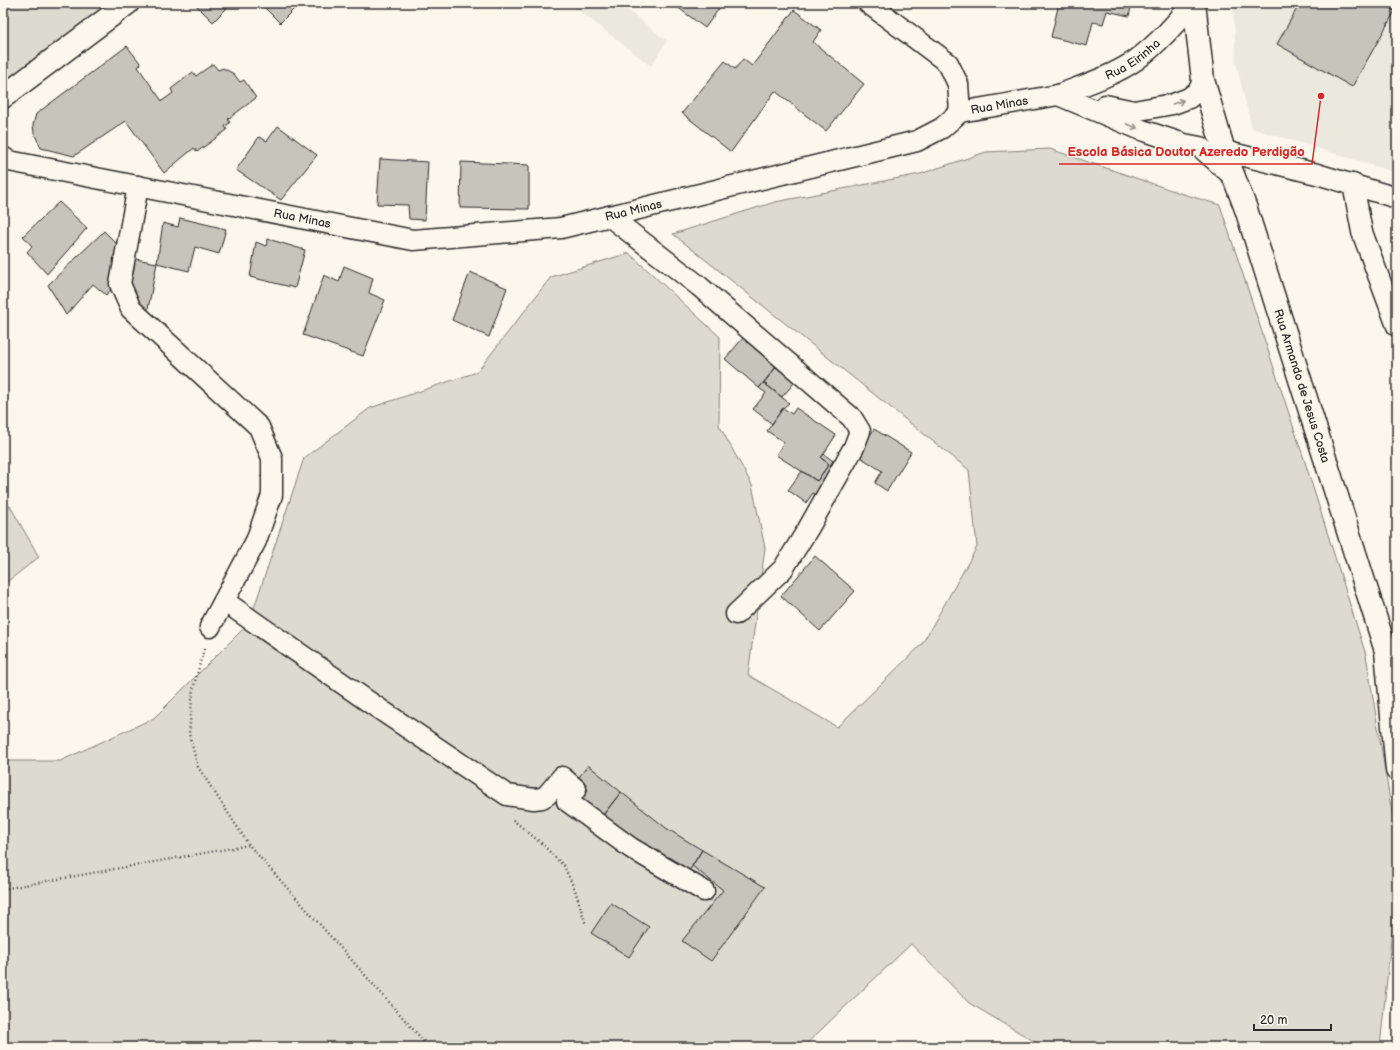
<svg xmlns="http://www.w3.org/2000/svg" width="1400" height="1050" font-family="'Balsamiq Sans',sans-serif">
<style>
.built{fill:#ebe8de}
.green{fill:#dddad0;stroke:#84827e}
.building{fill:#c7c4bc;stroke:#2b2b2b}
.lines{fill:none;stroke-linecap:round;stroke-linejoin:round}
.street-casing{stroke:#2b2b2b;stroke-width:23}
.secondary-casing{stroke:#2b2b2b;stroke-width:25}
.path{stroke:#2b2b2b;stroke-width:2.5;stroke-dasharray:1 3;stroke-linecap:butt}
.street{stroke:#fbf7ec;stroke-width:20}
.secondary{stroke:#fbf7ec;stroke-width:22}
.oneway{stroke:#93918c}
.labels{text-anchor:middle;stroke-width:3;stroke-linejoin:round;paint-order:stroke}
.street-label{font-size:12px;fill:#2b2b2b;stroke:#fbf7ec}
.leader{fill:none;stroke:#d62828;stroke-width:1.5}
.callout-dot{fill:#d62828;stroke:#fbf7ec;stroke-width:1.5}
.callout-label{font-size:13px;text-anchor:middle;font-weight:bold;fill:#d62828;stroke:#fbf7ec;stroke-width:3;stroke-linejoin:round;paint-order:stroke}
</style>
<rect width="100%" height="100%" fill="#fbf7ec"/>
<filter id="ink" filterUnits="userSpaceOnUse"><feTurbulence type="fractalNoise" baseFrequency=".025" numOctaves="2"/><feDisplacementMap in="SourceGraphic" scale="8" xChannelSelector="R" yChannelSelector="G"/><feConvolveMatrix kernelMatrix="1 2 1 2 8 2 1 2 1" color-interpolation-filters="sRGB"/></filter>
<g filter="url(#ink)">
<path class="built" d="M569 3H619L667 41 651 66Z
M1233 3H1397V173L1252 128 1236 63Z"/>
<path class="green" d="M3 3H128L3 97Z
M1050 149 1180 193 1220 205 1303 456 1366 655 1397 843V881L1380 1047H1044L969 1003 911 944 803 1047H3V761H60L154 718 249 623 304 458 370 408 477 372 551 277 629 253 720 337 719 425 752 485 765 548 748 675 837 727 922 644 977 547 969 470 673 234 775 202 920 174 986 152Z
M3 505 10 506 39 557 3 585Z"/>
<path class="building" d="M194 3H232L213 22Z
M260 3H300L280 23Z
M672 3H723L705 28Z
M1059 3H1132L1129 16 1107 11 1103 24 1093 22 1087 46 1051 37Z
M1300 3H1381L1395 11 1352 87 1277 44Z
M1381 3H1397V12L1395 11Z
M794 10 821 30 813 42 864 84 826 131 775 91 731 152 682 113 725 61 735 69 743 59 752 66Z
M127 46 141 64 138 67 162 101 173 93 171 89 193 72 196 76 213 64 218 70 223 68 234 74 240 82 244 80 256 98 228 119 230 123 225 126 227 130 197 152 194 148 164 173 126 121 74 156 41 148 34 133 33 125 36 114Z
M278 126 317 155 281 200 236 170 259 137 267 141Z
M380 159 428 162 425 220 409 219 408 205 377 204Z
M461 162 529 165V209L460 208Z
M59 202 87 228 47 274 27 252 32 246 23 236Z
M180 218 226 229 219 254 195 247 189 271 157 263 163 223 178 227Z
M104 231 122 249 117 283 106 295 93 284 66 315 48 285Z
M268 239 305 250 295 288 250 277 256 242 266 246Z
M131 258 157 263 147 314 137 303 128 284Z
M344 266 373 278 369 293 385 300 363 356 303 335 324 275 339 282Z
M470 272 507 288 489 337 452 320Z
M743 338 776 367 759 388 725 359Z
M776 367 795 382 782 397 764 383Z
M764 383 789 403 783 408 772 424 753 409 766 393 759 388Z
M783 408 792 414 796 408 836 435 821 458 829 464 817 481 776 455 784 442 767 431Z
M874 429 911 452 887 491 875 483 882 471 857 455Z
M824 454 833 461 830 465 837 470 818 497 813 493 806 503 788 490 802 471 817 481 829 464 821 458Z
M815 556 855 591 820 631 781 596Z
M588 765 621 792 601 818 580 800 588 790 577 780Z
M621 792 666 828 702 850 688 873 622 832 603 815Z
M702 850 765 887 711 961 682 941 723 890 692 866Z
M611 903 649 927 629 957 591 933Z"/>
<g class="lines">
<g class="street-casing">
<g id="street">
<path d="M868 3 948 63 958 84 960 112"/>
<path id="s1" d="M1058 95C1084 85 1113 76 1136 60 1158 44 1176 23 1193 3"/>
<path d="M1105 105 1134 111 1173 104 1189 98 1199 90 1203 80"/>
<path d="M1224 151 1317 174 1397 198"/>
<path id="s2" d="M3 157 9 161 413 240 561 228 917 141 942 128 960 112 1058 95 1139 129 1184 144 1200 147 1235 178"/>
<path d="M1353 184 1362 232 1397 326"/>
<path d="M138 186 120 284 131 309 259 427 272 458V495L256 541 210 627"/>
<path d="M609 216 699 286 852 418 860 431 854 447 808 529 783 569 736 614"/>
<path d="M224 601 372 704 507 795 534 799 542 798 547 795 562 777 576 789 567 801 631 848 704 891"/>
</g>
</g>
<g class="secondary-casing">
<g id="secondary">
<path id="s3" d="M1194 3 1203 80 1224 151 1246 209 1386 651 1397 770"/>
<path d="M3 97 128 3"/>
</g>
</g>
<path class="path" d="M204 649 193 689 189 734 198 767 249 845 429 1047
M513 820 541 843 564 866 575 890 586 925
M3 889 249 845"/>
<use href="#street" class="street"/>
<use href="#secondary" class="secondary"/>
</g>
<defs><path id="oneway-shaft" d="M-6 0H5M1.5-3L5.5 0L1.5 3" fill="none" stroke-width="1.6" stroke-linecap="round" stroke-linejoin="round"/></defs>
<g class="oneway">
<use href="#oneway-shaft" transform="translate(1178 102) rotate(-19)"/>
<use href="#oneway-shaft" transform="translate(1132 126) rotate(22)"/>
</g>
</g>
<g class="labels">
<g class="street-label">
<text dy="4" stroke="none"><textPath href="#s1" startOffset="83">Rua Eirinha</textPath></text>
<text dy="4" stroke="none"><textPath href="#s2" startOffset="1026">Rua Minas</textPath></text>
<text dy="4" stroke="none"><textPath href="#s2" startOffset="642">Rua Minas</textPath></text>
<text dy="4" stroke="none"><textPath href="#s2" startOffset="306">Rua Minas</textPath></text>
<text dy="4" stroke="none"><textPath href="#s3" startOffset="399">Rua Armando de Jesus Costa</textPath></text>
</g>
</g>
<path class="leader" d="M1321 96L1312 164H1059"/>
<circle class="callout-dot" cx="1321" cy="96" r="4"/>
<g class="callout-label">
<text x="1186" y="156">Escola Básica Doutor Azeredo Perdigão</text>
</g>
<rect width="1400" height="1050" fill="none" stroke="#fbf7ec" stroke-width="16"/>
<rect x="8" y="8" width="1384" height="1034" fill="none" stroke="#2b2b2b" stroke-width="1.5" filter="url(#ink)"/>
<path d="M1254 1024v6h77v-6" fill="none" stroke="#2b2b2b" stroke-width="2"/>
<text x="1260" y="1024" font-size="12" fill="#2b2b2b" stroke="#fbf7ec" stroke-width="3" paint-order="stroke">20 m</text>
</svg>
